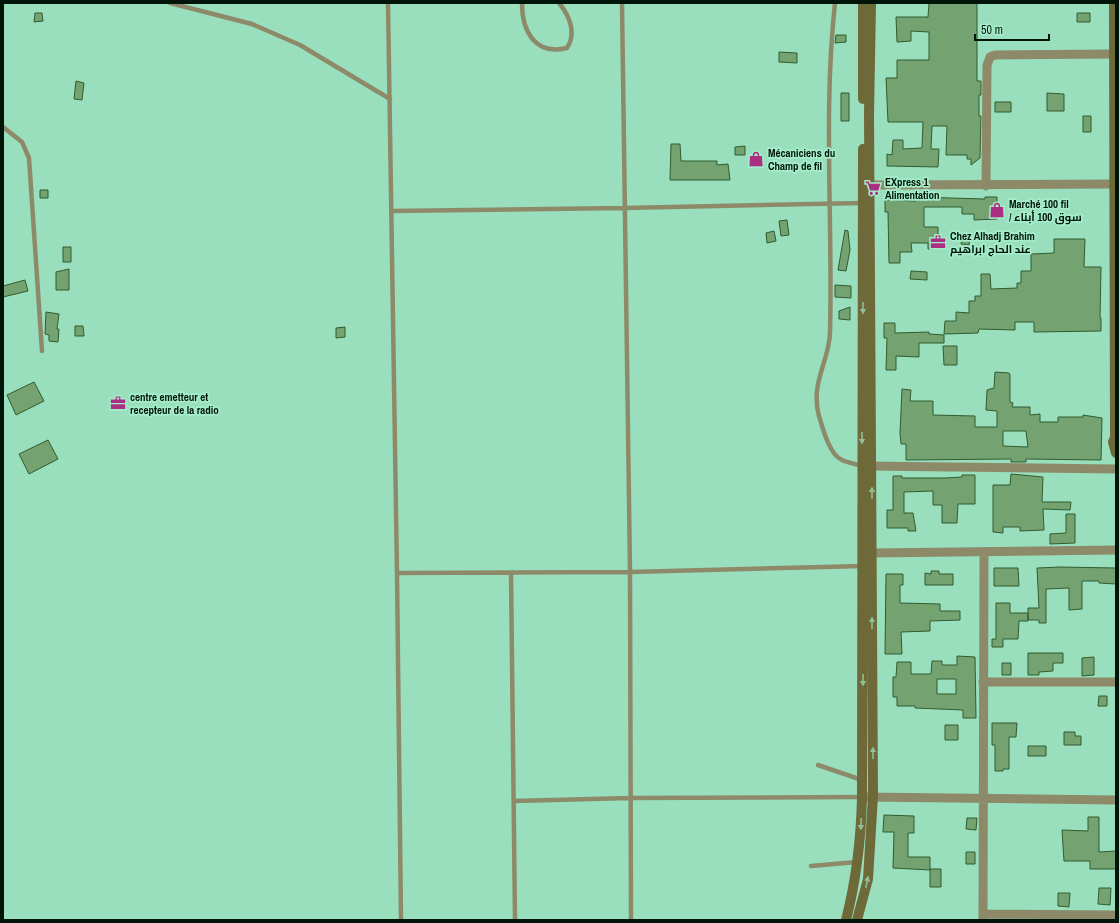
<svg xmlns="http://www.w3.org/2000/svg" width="1119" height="923" font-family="'Archivo Narrow',Cairo,sans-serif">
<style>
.building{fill:#74a271;stroke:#315c2f;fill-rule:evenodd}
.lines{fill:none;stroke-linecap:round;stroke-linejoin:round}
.lane{stroke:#8d8a6a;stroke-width:4.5}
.street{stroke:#8d8a6a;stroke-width:9}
.secondary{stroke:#6e6938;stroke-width:10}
.oneway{fill:#92bf97}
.labels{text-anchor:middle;stroke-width:3.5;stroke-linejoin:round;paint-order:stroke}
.poi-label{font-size:11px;font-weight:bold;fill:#00150a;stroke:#a5edca;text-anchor:start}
</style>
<rect width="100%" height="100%" fill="#99dfbd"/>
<path class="building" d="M929 3H977V81H981V95H979V116H981L980 158 971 165V159H967V155H946L947 126H932L931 149H939L938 167 887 166V154L892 155 893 140H903V149L922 148 923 122H888L886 78H897V60H929V32L911 31V41L897 42 896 17H928Z
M35 13H42L43 21 34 22Z
M1077 13H1090V22H1077Z
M836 35H846V42L835 43Z
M779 52 797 53V63L779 62Z
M76 81 84 83 82 100 74 99Z
M841 93H849V121H841Z
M1047 93 1064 94V111H1047Z
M995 102H1011V112H995Z
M1083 116H1091V132H1083Z
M671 144H680L681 161H717V165L728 164 730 180H670Z
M745 146V155H735V147Z
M40 190H48V198H40Z
M916 197 985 199V197H997V219L974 220V214H962V207H924V227H938V236H941L942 248 928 249V243H911L912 252H900V263H889L888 212H885V200L916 201Z
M787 220 789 235 781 236 779 221Z
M845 230 848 231 850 250 846 271 838 270Z
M774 231 776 241 767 243 766 233Z
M962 236 970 237 969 245 961 244Z
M1054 239H1085L1084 267H1101L1100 318H1101V331L1034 332V322H1015V330L979 329 978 333 944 334 945 321H956V312L969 313V301H975V296H981V274H990L991 289 1017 288V283H1021V271H1031V254L1054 253Z
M63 247H71V262H63Z
M69 269V290H56V272Z
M911 271 927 272V280L910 279Z
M25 280 28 291 3 297V286Z
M835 285 851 286V298L835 297Z
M850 307V320L839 319V311Z
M46 312 59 314 57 329H59L58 342 49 341V335L45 334Z
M884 323H895V333L929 332V334L944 335V343H919V357L896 356V370H886L887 338H884Z
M75 326H83L84 336H75Z
M345 327V337L336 338V328Z
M943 346H957V365H944Z
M995 372 1009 373 1010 375V402L1013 403 1012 407H1030V415L1040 414V422H1058V417H1083V415L1102 418 1101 460 1026 459V462H1011V459L906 460V444H901L900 433 902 389 911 390 910 401H933V415L975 416V427H997V411L986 410 987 390 994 388ZM1003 431H1026L1028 447 1003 446Z
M34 382 44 401 16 415 7 395Z
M48 440 58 459 29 474 19 454Z
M1011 474 1043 477 1042 502H1071L1070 510 1043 509 1044 530 1020 531V527H1003V533L993 532V485H1010Z
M962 475H975V504H958L957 523H942V505H933V491L904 492V513H913L916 531H908V528H887V510H893V476H902V478H945L962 477Z
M1066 514H1075V543L1050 544V534L1066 533Z
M1060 567 1116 568V584L1099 583V581H1082V609L1069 610V588L1046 589V623H1039V620H1028V608H1039L1037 568Z
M994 568H1018L1019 586H994Z
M931 571H939V574H953V585H925V573L931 574Z
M886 574H903V585H900V603L940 604V611H960V620L930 621V631L901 632 902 654H885Z
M996 603H1010V613H1028V621H1019L1018 639H1003V647H992V639H996Z
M1028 653H1063V663H1053V671L1039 672V675H1028Z
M957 656 975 657 976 718H963V710L915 708V706H897V697H893V677H896L897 662H911V674H931L932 661H942V665H957ZM937 679H956V694H937Z
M1094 657V675L1082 676V658Z
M1002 663H1011V675H1002Z
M1099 696H1107V706H1098Z
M992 723H1017L1016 737H1009V769H1003V771H995V745H992Z
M945 725H958V740H945Z
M1064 732H1075V736H1081V745H1064Z
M1028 746H1046V756H1028Z
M884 815 914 816V833H908V857H930V870L893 868 894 832H883Z
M1088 817H1099V852L1116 851V869H1090V861H1064L1062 830 1088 831Z
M967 818H977L976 830 966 829Z
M966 852H975V864H966Z
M930 869H941V887H930Z
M1099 888H1111L1110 905 1098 904Z
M1058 893H1070L1069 907 1058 906Z"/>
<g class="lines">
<path class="lane" d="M170 3 252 24 300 45 390 99
M388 3 397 573
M522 3C522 31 535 56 567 48 577 33 569 15 559 3
M622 3 630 572 631 920
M835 3C823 112 833 223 830 333 829 362 810 383 819 416 823 429 829 454 842 460 848 463 856 464 862 466
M3 127 22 142 29 158 42 351
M391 211 624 208 863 203
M511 573 515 920
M818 765 862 780
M514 801 630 798 862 797
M811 866 857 862
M401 920 397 573 630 572 863 566"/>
<path class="street" d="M870 185 1116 184
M986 186 987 65 990 57 995 55 1116 54
M864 466 1116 469
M872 553 1116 550
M983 682H1116
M865 797 1116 800
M983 914 1116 915
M983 920 984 552"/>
<path class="secondary" d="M1114 3 1115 436
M863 99V3
M1116 435 1113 442 1116 453
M846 920C857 877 861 841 862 797L863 149
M857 920 868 879 873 796 869 114 871 3"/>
</g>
<defs><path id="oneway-solid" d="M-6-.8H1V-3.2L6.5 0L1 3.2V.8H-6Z"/></defs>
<g class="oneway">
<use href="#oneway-solid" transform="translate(863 308) rotate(90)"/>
<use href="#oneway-solid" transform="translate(862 438) rotate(90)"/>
<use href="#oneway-solid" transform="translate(872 493) rotate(-90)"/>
<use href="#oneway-solid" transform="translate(872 623) rotate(-90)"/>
<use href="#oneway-solid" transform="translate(863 680) rotate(90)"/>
<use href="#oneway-solid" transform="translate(873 753) rotate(-90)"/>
<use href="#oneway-solid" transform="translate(861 824) rotate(92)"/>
<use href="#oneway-solid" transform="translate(867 882) rotate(-79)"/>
</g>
<defs>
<g id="shop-bare" transform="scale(1.2)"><path d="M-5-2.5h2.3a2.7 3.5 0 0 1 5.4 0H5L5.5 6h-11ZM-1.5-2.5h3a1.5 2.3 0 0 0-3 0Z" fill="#aa2f83" stroke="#a5edca" stroke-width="2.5" paint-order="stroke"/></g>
<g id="supermarket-bare" transform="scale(1.2)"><path d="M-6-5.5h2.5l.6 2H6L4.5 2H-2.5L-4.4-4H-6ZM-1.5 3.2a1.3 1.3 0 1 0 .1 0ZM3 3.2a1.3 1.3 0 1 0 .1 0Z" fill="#aa2f83" stroke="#a5edca" stroke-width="2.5" paint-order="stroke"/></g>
<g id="office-bare" transform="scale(1.2)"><path d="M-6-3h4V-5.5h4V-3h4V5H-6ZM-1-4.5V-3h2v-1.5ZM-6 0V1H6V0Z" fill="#aa2f83" stroke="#a5edca" stroke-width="2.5" paint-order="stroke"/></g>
</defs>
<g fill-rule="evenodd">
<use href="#shop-bare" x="756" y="159"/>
<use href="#supermarket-bare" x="873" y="188"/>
<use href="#shop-bare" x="997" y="210"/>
<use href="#office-bare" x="938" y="242"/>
<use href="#office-bare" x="118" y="403"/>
</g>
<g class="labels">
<g class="poi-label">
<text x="768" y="157">Mécaniciens du<tspan x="768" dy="13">Champ de fil</tspan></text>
<text x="885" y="186">EXpress 1<tspan x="885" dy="13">Alimentation</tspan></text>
<text x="1009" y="208">Marché 100 fil<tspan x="1009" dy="13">/ سوق 100 أبناء</tspan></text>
<text x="950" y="240">Chez Alhadj Brahim<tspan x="950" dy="13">عند الحاج ابراهيم</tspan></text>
<text x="130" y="401">centre emetteur et<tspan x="130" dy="13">recepteur de la radio</tspan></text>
</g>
</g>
<rect width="1119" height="923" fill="none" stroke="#00150a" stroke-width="8"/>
<path d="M975 34v6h74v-6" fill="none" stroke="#00150a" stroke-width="2"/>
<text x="981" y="34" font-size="12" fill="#00150a" stroke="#a5edca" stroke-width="3" paint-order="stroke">50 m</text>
</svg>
